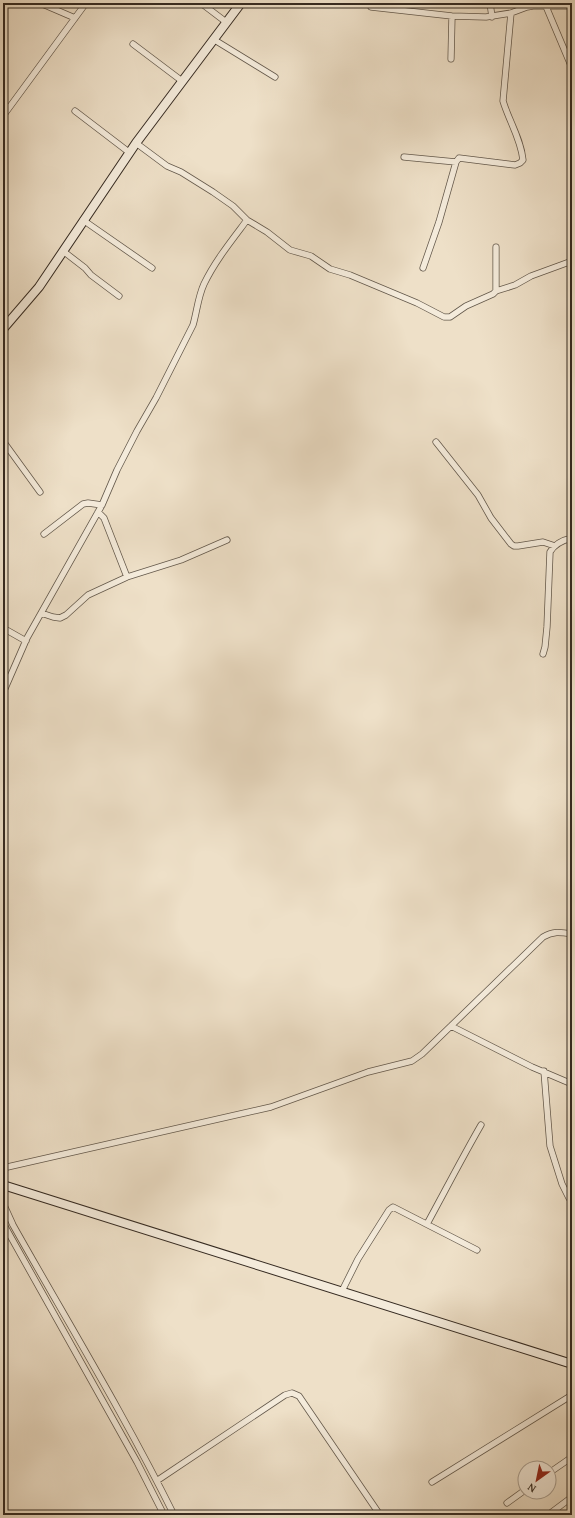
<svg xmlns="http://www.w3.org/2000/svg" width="575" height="1518" font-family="'Gentium Book Plus',serif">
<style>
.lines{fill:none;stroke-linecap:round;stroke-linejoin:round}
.street-casing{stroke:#63584b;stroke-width:7}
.secondary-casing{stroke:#352a21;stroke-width:10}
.street{stroke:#f4ebdb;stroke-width:5.5}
.secondary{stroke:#f4ebdb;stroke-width:8}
</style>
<rect width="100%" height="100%" fill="#eee0c8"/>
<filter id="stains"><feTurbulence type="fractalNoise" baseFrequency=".005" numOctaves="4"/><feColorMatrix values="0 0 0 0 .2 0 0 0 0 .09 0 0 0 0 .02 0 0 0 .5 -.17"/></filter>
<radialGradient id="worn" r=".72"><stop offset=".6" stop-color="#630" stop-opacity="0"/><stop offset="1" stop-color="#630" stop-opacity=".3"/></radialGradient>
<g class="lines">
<g class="street-casing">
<path id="street" d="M40 3 75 18
M201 3 226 22
M490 3 492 17
M545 4 572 68
M371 7 452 16 486 17 511 13 527 7 533 6H572
M213 39 275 77
M133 44 182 81
M451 59 452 16
M75 111 130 153
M3 116 86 3
M136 143 167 166 181 172 213 192 233 206 247 220 267 232 290 250 311 256 330 269 350 275 417 303 444 317H450L466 306 493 294 496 291V247
M404 157 456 162
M83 220 152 268
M63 251 85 268 91 275 119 296
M423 268 439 222 456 162 459 158 515 165 520 163 523 160C521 139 509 121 503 101L511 13
M496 291 515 285 531 276 572 261
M3 441 40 492
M436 442 478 495 491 518 511 544 514 546H518L543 542 555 546
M98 512 104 518 127 577
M44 534 83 504 88 503 102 505
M41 613 53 617 60 618 66 615 88 595 127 577 181 560 227 540
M3 628 26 641
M543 654 545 647 547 627 550 552C555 543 563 540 572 538
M3 693 27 638 102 505 117 470 137 431 156 398 193 325C197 311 198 297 204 284 215 261 232 240 247 220
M451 1026 532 1067 572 1084
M544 1071 550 1146 562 1184 569 1198 572 1202
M3 1168 271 1107 368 1072 412 1061 422 1054 543 937C553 931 560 932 572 934
M3 1203 13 1225C67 1321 125 1416 174 1515
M3 1223 137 1462 164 1515
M427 1224C445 1191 462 1158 481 1125
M342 1291 358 1259 389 1210 393 1207 477 1250
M549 1473 572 1457
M158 1480 285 1395 292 1393 299 1396 380 1515
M432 1482 572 1395
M507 1503 525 1490
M548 1515 572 1497"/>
</g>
<g class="secondary-casing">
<path id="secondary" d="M3 329 39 287 136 143 241 3
M3 1185 572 1364"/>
</g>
<use href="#street" class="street"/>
<use href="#secondary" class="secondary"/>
</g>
<rect width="575" height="1518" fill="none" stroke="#eee0c8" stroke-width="16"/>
<rect x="4" y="4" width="567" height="1510" fill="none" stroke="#352a21" stroke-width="2"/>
<rect x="8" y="8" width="559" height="1502" fill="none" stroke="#352a21"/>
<g transform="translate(537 1480) rotate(213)"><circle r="19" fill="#f4ebdb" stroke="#a89e91"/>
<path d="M0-3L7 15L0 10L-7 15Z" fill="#8f2418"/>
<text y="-6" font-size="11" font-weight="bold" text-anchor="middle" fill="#352a21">N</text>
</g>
<rect width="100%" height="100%" filter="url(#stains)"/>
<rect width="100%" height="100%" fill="url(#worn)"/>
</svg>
